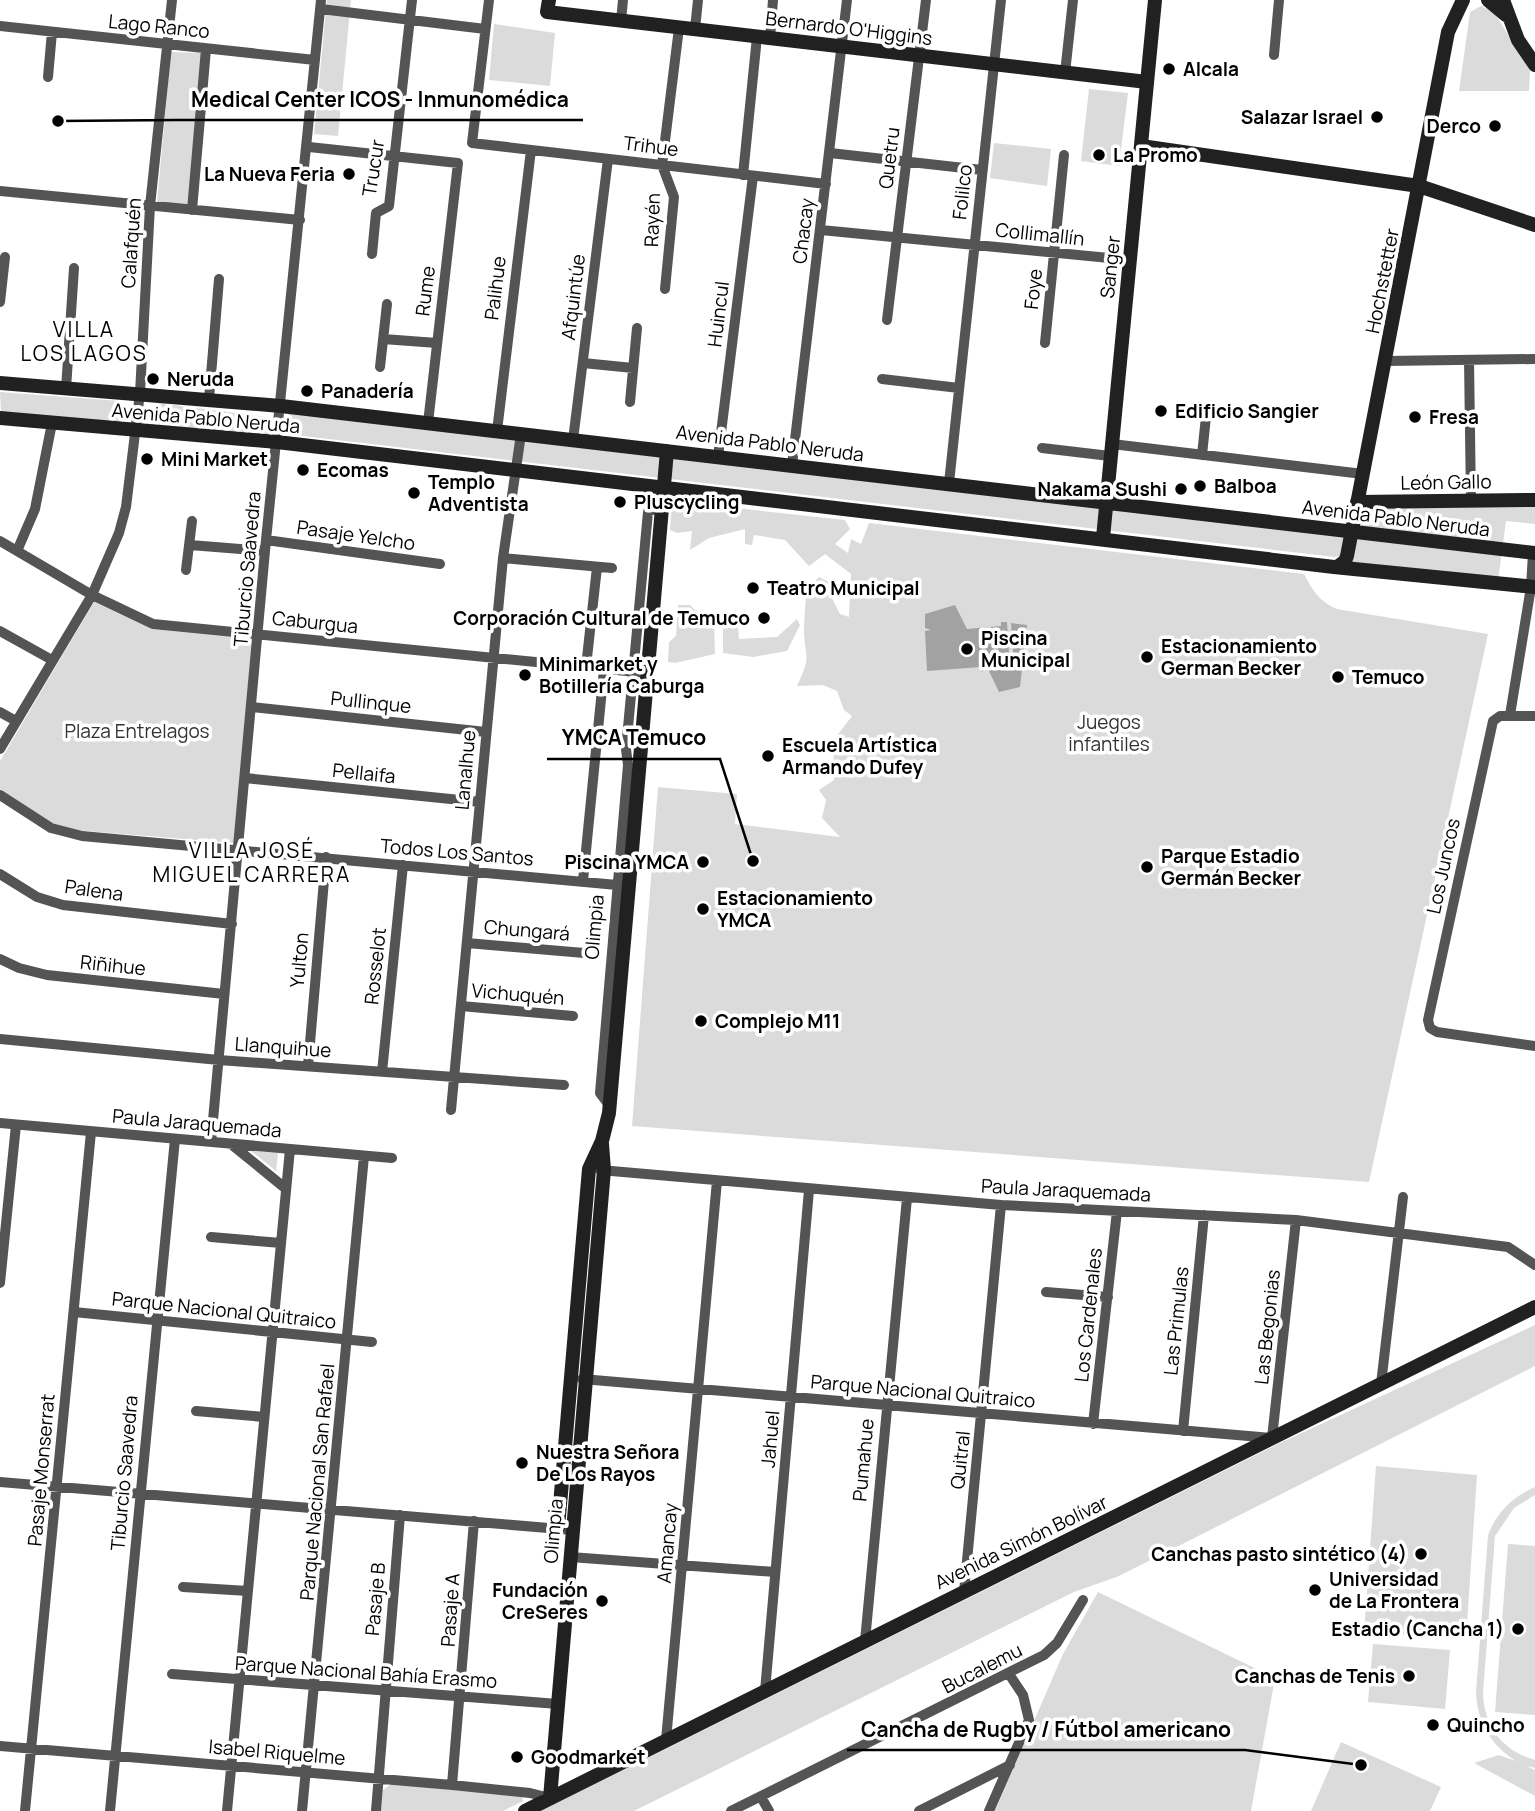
<svg xmlns="http://www.w3.org/2000/svg" width="1535" height="1811" font-family="Manrope,sans-serif">
<style>
.green{fill:#dbdbdb}
.water{fill:#a2a2a2}
.lines{fill:none;stroke-linecap:round;stroke-linejoin:round}
.street{stroke:#545454;stroke-width:10}
.secondary{stroke:#212121;stroke-width:14}
.poi-dot{fill:#000;stroke:#fff;stroke-width:2.5}
.labels{text-anchor:middle;stroke-width:7;stroke-linejoin:round;paint-order:stroke}
.street-label{font-size:19px;fill:#000;stroke:#fff}
.poi-label{font-size:19px;font-weight:bold;fill:#000;stroke:#fff;text-anchor:start}
.park-label{font-size:19px;fill:#323232;stroke:#fff}
.neighbourhood-label{font-size:21px;letter-spacing:2px;fill:#000;stroke:#fff}
.leader{fill:none;stroke:#000;stroke-width:2.5}
.callout-dot{fill:#000;stroke:#fff;stroke-width:2.5}
.callout-label{font-size:21px;text-anchor:middle;font-weight:bold;fill:#000;stroke:#fff;stroke-width:7;stroke-linejoin:round;paint-order:stroke}
</style>
<rect width="100%" height="100%" fill="#fff"/>
<path class="green" d="M327 0H351L338 136 314 134Z
M1481 6 1494 12 1530 70 1529 91H1459L1470 12Z
M494 24 555 33 550 86 489 80Z
M171 52 203 53 189 205 157 202Z
M1089 89 1128 93 1119 166 1081 161Z
M994 143 1051 149 1047 186 990 178Z
M0 392 120 401 124 405 153 409 157 403 269 417 273 423 269 435 156 428 148 422 122 419 117 423 1 412Z
M289 412 1342 533 1347 538 1344 555 1335 557 286 434Z
M672 501 845 520 850 529 835 544 848 553 851 539 861 544 869 523 1304 574C1313 591 1319 601 1337 609L1488 634 1369 1182 632 1126 658 787 737 794 735 824 840 837 822 818 826 800 819 790 834 780 833 741 852 716 844 710 837 691 823 685 797 686C812 654 805 661 804 631 804 617 806 603 806 590L819 577 833 584 831 596 840 614 849 617 851 574 825 554 809 566 785 540 754 535 752 545 745 544V529L709 538 690 550 692 531 677 533 670 530Z
M1535 503V524L1506 521 1498 581 1347 566 1361 505Z
M94 602 152 629 252 639 234 843 73 830 51 823 0 789V761Z
M678 605H690L706 621H714L715 654 675 663 668 662 669 642 676 636Z
M797 619 800 625 787 651 753 657 723 653V625L738 626 739 639 777 637Z
M250 1150 278 1153 276 1171Z
M1535 1325V1366L1119 1576 1074 1592 634 1811H541L1280 1443Z
M1376 1466 1477 1475 1466 1639 1364 1632Z
M1535 1487V1495L1514 1508 1495 1536 1483 1693C1484 1727 1503 1751 1535 1760V1768L1526 1766 1535 1770V1796L1474 1763 1499 1755 1516 1761C1491 1745 1477 1723 1476 1692L1488 1535C1497 1512 1512 1497 1535 1487Z
M1508 1544 1535 1546V1715L1495 1712Z
M1098 1592 1275 1678 1251 1811H995L1063 1654Z
M1373 1644 1450 1650 1445 1709 1368 1702Z
M1341 1742 1441 1787 1430 1811H1311Z
M391 1784 522 1797 523 1801 503 1811H381L383 1790Z"/>
<path class="water" d="M955 605 967 629 1001 626V622H1007L1010 668 1014 667 1011 623 1027 625 1020 687 999 692 988 669 996 667 985 668 982 672 981 667 927 671 925 631 931 630 925 628V614Z"/>
<g class="lines">
<path class="street" d="M489 0 472 143 826 184
M321 9 485 29
M621 21 623 0
M0 26 315 60
M695 29 698 0
M770 38 773 0
M1274 55 1279 0
M1065 73 1073 0
M48 77 52 32
M309 147 458 163 428 423
M830 153 982 170
M743 175 757 37
M0 191 300 220
M192 210 206 49
M821 230 1130 260
M372 254 376 213 389 206 412 0
M665 289 674 197 662 165 679 28
M0 302 5 257
M887 320 926 0
M383 339 437 343
M1045 343 1064 155
M1469 360 1471 502
M1386 361 1535 359
M583 363 633 368
M380 367 387 304
M882 379 959 388
M66 389 74 268
M209 399 219 279
M630 402 637 328
M497 431 531 150
M573 440 608 159
M1112 444 1363 474
M1042 448 1110 456
M1202 455 1207 407
M718 457 753 176
M792 465 847 0
M949 483 1001 0
M266 540 440 564
M0 541 92 595 153 624 647 673
M190 545 265 551
M17 551 35 509 52 423
M503 558 612 568
M186 570 192 521
M0 631 52 660
M586 667 597 567
M251 707 486 732
M0 712 16 721
M1510 715 1531 587 1533 553
M1535 716H1500L1493 721 1428 1020 1430 1028 1437 1032 1535 1046
M0 749 92 595 119 533 126 507 140 393 150 206 172 0
M245 778 480 802
M0 795 51 828 82 836 628 886
M0 874 37 897 63 905 232 924
M583 881 604 669
M467 943 584 953
M0 959 19 968 47 975 224 994
M461 1006 573 1016
M0 1039 219 1060 564 1085
M308 1066 326 857
M382 1072 403 865
M609 1105 600 1093 628 765 626 749 648 512 662 506
M451 1110 503 558 521 434
M0 1123 392 1158
M211 1142 266 540 321 0
M231 1144 285 1188
M600 1170 1001 1205 1296 1220 1508 1247 1535 1265
M211 1237 281 1243
M0 1283 16 1125
M1046 1292 1108 1297
M74 1312 372 1342
M582 1379 1272 1438 1296 1220
M1381 1384 1403 1197
M196 1411 264 1417
M1093 1424 1117 1211
M1183 1431 1204 1215
M0 1482 572 1530
M570 1557 775 1572
M183 1587 248 1591
M964 1592 1001 1205
M865 1641 907 1198
M172 1674 558 1704
M765 1691 809 1190
M666 1740 717 1181
M0 1746 452 1785 530 1793 550 1798
M452 1785 474 1521
M761 1797 769 1811
M25 1811 91 1132
M110 1811 175 1139
M227 1811 290 1149
M302 1811 364 1156
M376 1811 400 1515
M731 1811 1044 1655 1057 1643 1083 1600
M919 1811 1010 1765
M989 1811 1029 1720 1023 1695 1009 1674"/>
<path class="secondary" d="M549 0 547 12 1147 82
M1488 0 1506 15
M1503 0 1518 40 1535 65
M1141 146 1419 186 1535 225
M0 383 281 406 1535 553
M0 418 277 442 1334 567 1535 587
M1357 502 1535 500
M1103 538 1155 0
M1337 567 1345 561 1347 556 1448 32 1463 0
M558 1528 589 1169 602 1141 609 1113 667 451
M550 1798 604 1170 602 1144
M525 1811 1535 1307"/>
</g>
<g class="poi-dot">
<circle cx="1169" cy="69" r="7"/>
<circle cx="1377" cy="117" r="7"/>
<circle cx="1495" cy="126" r="7"/>
<circle cx="1099" cy="155" r="7"/>
<circle cx="349" cy="174" r="7"/>
<circle cx="153" cy="379" r="7"/>
<circle cx="307" cy="391" r="7"/>
<circle cx="1161" cy="411" r="7"/>
<circle cx="1415" cy="417" r="7"/>
<circle cx="147" cy="459" r="7"/>
<circle cx="303" cy="470" r="7"/>
<circle cx="1200" cy="486" r="7"/>
<circle cx="1181" cy="489" r="7"/>
<circle cx="414" cy="493" r="7"/>
<circle cx="620" cy="502" r="7"/>
<circle cx="753" cy="588" r="7"/>
<circle cx="764" cy="618" r="7"/>
<circle cx="967" cy="649" r="7"/>
<circle cx="1147" cy="657" r="7"/>
<circle cx="525" cy="675" r="7"/>
<circle cx="1338" cy="677" r="7"/>
<circle cx="768" cy="756" r="7"/>
<circle cx="703" cy="862" r="7"/>
<circle cx="1147" cy="867" r="7"/>
<circle cx="703" cy="909" r="7"/>
<circle cx="701" cy="1021" r="7"/>
<circle cx="522" cy="1463" r="7"/>
<circle cx="1421" cy="1554" r="7"/>
<circle cx="1315" cy="1590" r="7"/>
<circle cx="602" cy="1601" r="7"/>
<circle cx="1518" cy="1629" r="7"/>
<circle cx="1409" cy="1676" r="7"/>
<circle cx="1433" cy="1725" r="7"/>
<circle cx="517" cy="1757" r="7"/>
</g>
<g class="labels">
<g class="street-label">
<text transform="translate(159 26) rotate(6)" y="7">Lago Ranco</text>
<text transform="translate(849 28) rotate(7)" y="7">Bernardo O'Higgins</text>
<text transform="translate(651 146) rotate(7)" y="7">Trihue</text>
<text transform="translate(889 158) rotate(-83)" y="7">Quetru</text>
<text transform="translate(373 168) rotate(-81)" y="7">Trucur</text>
<text transform="translate(962 192) rotate(-84)" y="7">Folilco</text>
<text transform="translate(652 220) rotate(-88)" y="7">Rayén</text>
<text transform="translate(803 231) rotate(-83)" y="7">Chacay</text>
<text transform="translate(1040 234) rotate(6)" y="7">Collimallín</text>
<text transform="translate(131 243) rotate(-86)" y="7">Calafquén</text>
<text transform="translate(1110 267) rotate(-84)" y="7">Sanger</text>
<text transform="translate(1382 281) rotate(-79)" y="7">Hochstetter</text>
<text transform="translate(495 288) rotate(-83)" y="7">Palihue</text>
<text transform="translate(1033 289) rotate(-84)" y="7">Foye</text>
<text transform="translate(425 291) rotate(-83)" y="7">Rume</text>
<text transform="translate(573 297) rotate(-83)" y="7">Afquintúe</text>
<text transform="translate(718 314) rotate(-83)" y="7">Huincul</text>
<text transform="translate(206 418) rotate(5)" y="7">Avenida Pablo Neruda</text>
<text transform="translate(770 443) rotate(7)" y="7">Avenida Pablo Neruda</text>
<text transform="translate(1446 482) rotate(-1)" y="7">León Gallo</text>
<text transform="translate(1396 518) rotate(7)" y="7">Avenida Pablo Neruda</text>
<text transform="translate(356 535) rotate(8)" y="7">Pasaje Yelcho</text>
<text transform="translate(247 569) rotate(-85)" y="7">Tiburcio Saavedra</text>
<text transform="translate(315 622) rotate(6)" y="7">Caburgua</text>
<text transform="translate(371 702) rotate(6)" y="7">Pullinque</text>
<text transform="translate(465 770) rotate(-85)" y="7">Lanalhue</text>
<text transform="translate(364 773) rotate(6)" y="7">Pellaifa</text>
<text transform="translate(457 852) rotate(5)" y="7">Todos Los Santos</text>
<text transform="translate(1443 866) rotate(-78)" y="7">Los Juncos</text>
<text transform="translate(94 890) rotate(8)" y="7">Palena</text>
<text transform="translate(594 927) rotate(-85)" y="7">Olimpia</text>
<text transform="translate(527 930) rotate(5)" y="7">Chungará</text>
<text transform="translate(299 960) rotate(-85)" y="7">Yulton</text>
<text transform="translate(113 965) rotate(6)" y="7">Riñihue</text>
<text transform="translate(375 966) rotate(-84)" y="7">Rosselot</text>
<text transform="translate(518 994) rotate(5)" y="7">Vichuquén</text>
<text transform="translate(283 1047) rotate(4)" y="7">Llanquihue</text>
<text transform="translate(197 1123) rotate(5)" y="7">Paula Jaraquemada</text>
<text transform="translate(1066 1190) rotate(3)" y="7">Paula Jaraquemada</text>
<text transform="translate(224 1310) rotate(6)" y="7">Parque Nacional Quitraico</text>
<text transform="translate(1088 1315) rotate(-84)" y="7">Los Cardenales</text>
<text transform="translate(1176 1321) rotate(-84)" y="7">Las Primulas</text>
<text transform="translate(1267 1327) rotate(-84)" y="7">Las Begonias</text>
<text transform="translate(923 1391) rotate(5)" y="7">Parque Nacional Quitraico</text>
<text transform="translate(770 1439) rotate(-85)" y="7">Jahuel</text>
<text transform="translate(863 1460) rotate(-85)" y="7">Pumahue</text>
<text transform="translate(960 1460) rotate(-84)" y="7">Quitral</text>
<text transform="translate(41 1470) rotate(-85)" y="7">Pasaje Monserrat</text>
<text transform="translate(124 1473) rotate(-85)" y="7">Tiburcio Saavedra</text>
<text transform="translate(317 1482) rotate(-85)" y="7">Parque Nacional San Rafael</text>
<text transform="translate(553 1531) rotate(-85)" y="7">Olimpia</text>
<text transform="translate(1021 1542) rotate(-26)" y="7">Avenida Simón Bolívar</text>
<text transform="translate(667 1543) rotate(-85)" y="7">Amancay</text>
<text transform="translate(375 1599) rotate(-85)" y="7">Pasaje B</text>
<text transform="translate(450 1610) rotate(-86)" y="7">Pasaje A</text>
<text transform="translate(982 1668) rotate(-27)" y="7">Bucalemu</text>
<text transform="translate(366 1672) rotate(4)" y="7">Parque Nacional Bahía Erasmo</text>
<text transform="translate(277 1752) rotate(5)" y="7">Isabel Riquelme</text>
</g>
<g class="poi-label">
<text x="1183" y="76">Alcala</text>
<text x="1363" y="124" text-anchor="end">Salazar Israel</text>
<text x="1481" y="133" text-anchor="end">Derco</text>
<text x="1113" y="162">La Promo</text>
<text x="335" y="181" text-anchor="end">La Nueva Feria</text>
<text x="167" y="386">Neruda</text>
<text x="321" y="398">Panadería</text>
<text x="1175" y="418">Edificio Sangier</text>
<text x="1429" y="424">Fresa</text>
<text x="161" y="466">Mini Market</text>
<text x="317" y="477">Ecomas</text>
<text x="428" y="489">Templo<tspan x="428" dy="22">Adventista</tspan></text>
<text x="1214" y="493">Balboa</text>
<text x="1167" y="496" text-anchor="end">Nakama Sushi</text>
<text x="634" y="509">Pluscycling</text>
<text x="767" y="595">Teatro Municipal</text>
<text x="750" y="625" text-anchor="end">Corporación Cultural de Temuco</text>
<text x="981" y="645">Piscina<tspan x="981" dy="22">Municipal</tspan></text>
<text x="1161" y="653">Estacionamiento<tspan x="1161" dy="22">German Becker</tspan></text>
<text x="539" y="671">Minimarket y<tspan x="539" dy="22">Botillería Caburga</tspan></text>
<text x="1352" y="684">Temuco</text>
<text x="782" y="752">Escuela Artística<tspan x="782" dy="22">Armando Dufey</tspan></text>
<text x="1161" y="863">Parque Estadio<tspan x="1161" dy="22">Germán Becker</tspan></text>
<text x="689" y="869" text-anchor="end">Piscina YMCA</text>
<text x="717" y="905">Estacionamiento<tspan x="717" dy="22">YMCA</tspan></text>
<text x="715" y="1028">Complejo M11</text>
<text x="536" y="1459">Nuestra Señora<tspan x="536" dy="22">De Los Rayos</tspan></text>
<text x="1407" y="1561" text-anchor="end">Canchas pasto sintético (4)</text>
<text x="1329" y="1586">Universidad<tspan x="1329" dy="22">de La Frontera</tspan></text>
<text x="588" y="1597" text-anchor="end">Fundación<tspan x="588" dy="22">CreSeres</tspan></text>
<text x="1504" y="1636" text-anchor="end">Estadio (Cancha 1)</text>
<text x="1395" y="1683" text-anchor="end">Canchas de Tenis</text>
<text x="1447" y="1732">Quincho</text>
<text x="531" y="1764">Goodmarket</text>
</g>
<g class="park-label">
<text x="1109" y="729">Juegos<tspan x="1109" dy="22">infantiles</tspan></text>
<text x="137" y="738">Plaza Entrelagos</text>
</g>
<g class="neighbourhood-label">
<text x="84" y="337">VILLA<tspan x="84" dy="24">LOS LAGOS</tspan></text>
<text x="252" y="858">VILLA JOSÉ<tspan x="252" dy="24">MIGUEL CARRERA</tspan></text>
</g>
</g>
<path class="leader" d="M58 121L177 120H583M753 861L720 759H547M1361 1765L1245 1750H847"/>
<g class="callout-dot">
<circle cx="58" cy="121" r="7"/>
<circle cx="753" cy="861" r="7"/>
<circle cx="1361" cy="1765" r="7"/>
</g>
<g class="callout-label">
<text x="380" y="107">Medical Center ICOS - Inmunomédica</text>
<text x="634" y="745">YMCA Temuco</text>
<text x="1046" y="1737">Cancha de Rugby / Fútbol americano</text>
</g>
</svg>
